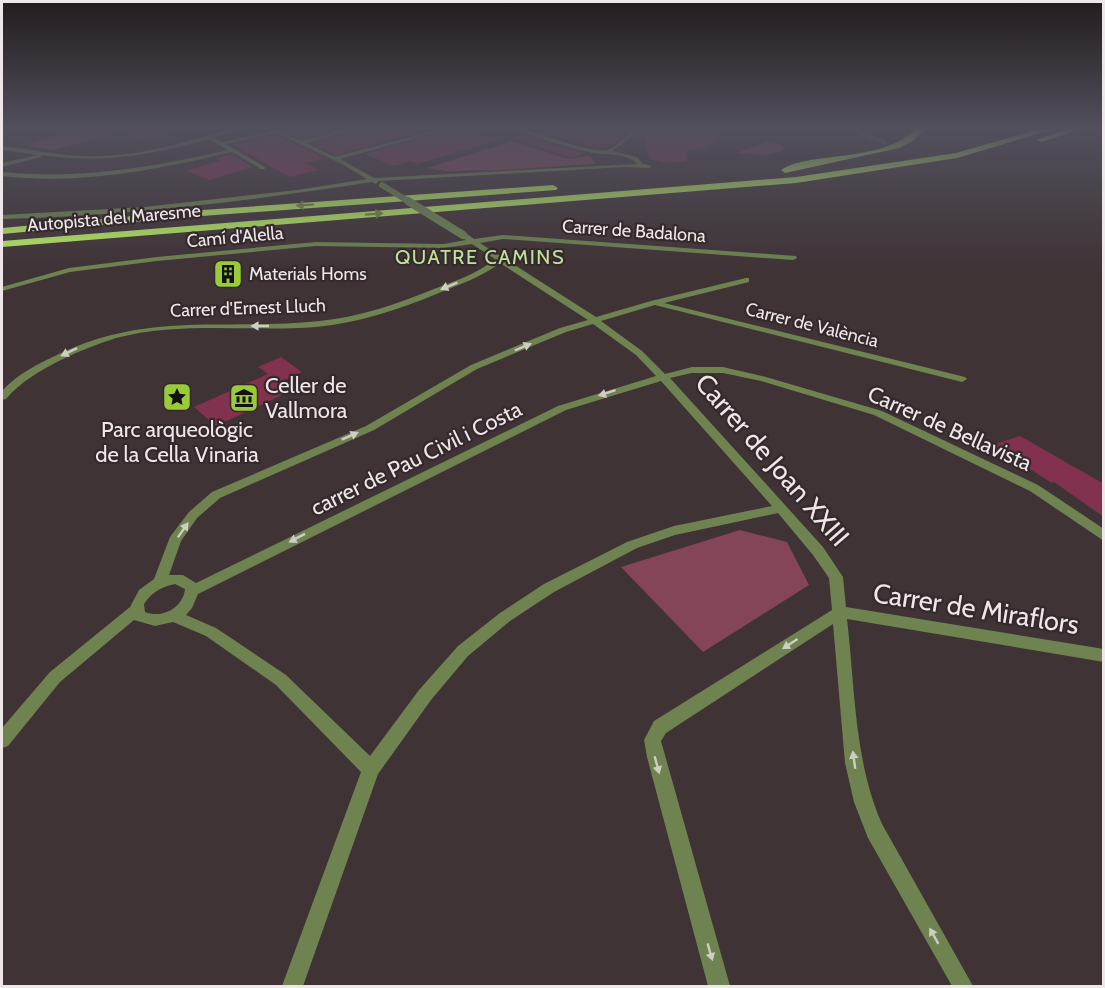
<svg xmlns="http://www.w3.org/2000/svg" width="1105" height="988" font-family="Cabin,sans-serif">
<style>
.green{fill:#844559}
.lines{fill:none;stroke-linecap:round;stroke-linejoin:round}
.stream{stroke:#5d6547;stroke-width:3}
.building{fill:#82324f}
.pedestrian{fill:#6e8350;fill-rule:evenodd}
.minor{fill:#6e8350;fill-rule:evenodd}
.motorway{fill:#b8ec64;fill-rule:evenodd}
.minor-bridge-far1{stroke:#6e8350;stroke-width:6}
.minor-bridge{stroke:#6e8350;stroke-width:8}
.oneway{fill:#768a48}
.oneway2{fill:#cecdc2}
.labels{text-anchor:middle;stroke-width:4.5;stroke-linejoin:round;paint-order:stroke}
.far-street-label{font-size:18px;fill:#eee6e8;stroke:#34292c}
.far-poi-label{font-size:18px;fill:#eee6e8;stroke:#34292c;text-anchor:start}
.far-neighbourhood-label{font-size:20px;letter-spacing:1.5px;fill:#c1e098;stroke:#34292c}
.poi-label{font-size:22px;fill:#eee6e8;stroke:#34292c;text-anchor:start}
.street-label{font-size:22px;fill:#eee6e8;stroke:#34292c}
.near-street-label{font-size:27px;fill:#eee6e8;stroke:#34292c}
</style>
<rect width="100%" height="100%" fill="#3f3336"/>
<path class="green" d="M80 129H93L113 134 53 150 23 145Z
M116 129H183L139 140Z
M512 141 569 159 590 156 595 164 499 170 446 171 427 168Z
M767 142 784 146 782 151 763 155 736 153Z
M740 530 787 542 809 585 703 652 621 567Z"/>
<g class="lines">
<path class="stream" d="M851 129 885 143"/>
</g>
<path class="building" d="M301 129H336L301 139 291 134Z
M359 129H430L335 155 312 144Z
M451 129 453 134 467 130 497 140 418 164 410 161 394 166 365 154Z
M551 129H632L614 144 600 148 540 132Z
M644 129H726L708 146 685 151 687 161 669 163 649 159 645 134 634 137Z
M276 135 325 158 305 163 318 170 290 177 232 145Z
M525 135 551 144 584 153 571 158 511 138Z
M232 154 253 167 210 180 186 171 221 160 216 158Z
M281 357 302 372 282 381 293 390 216 426 194 407 268 374 258 367Z
M1020 436 1104 484V517L1054 482 1052 483 1022 464 1020 465 992 445Z"/>
<g class="lines">
<path class="pedestrian" d="M275 130 277 133 222 145 219 143Z"/>
<path class="minor" d="M231 129H240L214 137 265 167V169H261L232 152C156 170 80 185 2 176V172C79 180 153 167 228 150L209 139C151 155 102 164 41 155V157L2 167V163L38 155 2 150V146C36 150 69 158 104 156 147 154 189 141 231 129Z
M268 129 281 132 299 129 285 134 301 141 347 129H357L306 143 335 157 440 129H449L340 159 374 178 637 164C626 151 603 156 588 152 564 146 538 139 516 129H525C541 134 593 154 607 150 620 147 627 129 642 129L612 151 637 157 643 164 652 166 649 168 624 167 379 181 376 184 372 182C249 201 125 216 2 219V215L144 207 297 190 367 179 342 164Z
M460 233H466L474 239 503 235 796 256 797 258 793 260 503 239 480 243 596 317 651 301 746 278H749V282L664 303 965 377 967 379 962 382 655 305 601 321 642 351 665 374 692 367H723L766 377 882 411 1038 485 1104 529V541L1030 491 874 415 761 381 723 373H692L670 378 823 547 843 577 846 607 1104 649V662L847 619C855 687 854 761 882 824L973 986H952L868 838 854 802 845 763 833 624 666 733 661 741 730 986H708L647 757 644 740 654 721 832 610 829 578 813 555 778 513 675 535 637 548 554 592 510 621 468 656 431 700 378 774 303 986H282L361 772 276 685 206 636 173 622 155 626 134 620 60 682 8 746 2 748V728L50 672 130 607 139 590 154 579 170 537 189 512 212 492 366 426 471 365 560 328 588 320 500 263C482 277 460 284 439 293 400 309 359 323 316 327 250 332 181 321 116 338 97 344 79 351 61 360 41 370 20 382 6 399L2 400V391C17 374 38 364 59 354 149 311 225 331 320 321 359 317 397 304 434 289 455 281 477 274 495 259L472 244 444 248 316 246 157 261 70 272 2 291V287L69 268 157 257 316 242 444 244 466 240 460 237ZM593 324 636 355 656 376 558 406 196 583 183 575H169L181 541 197 518 220 498 374 430 477 369 566 332ZM661 381 772 506 674 526 627 542 544 584 500 613 458 646 419 690 370 756 286 675 216 628 186 615 192 608 198 594 566 410ZM175 584 185 589C183 608 162 619 145 612L144 604C152 592 161 587 175 584Z"/>
<path class="motorway" d="M916 129H925L914 140 899 148 785 173 781 170C789 164 801 162 811 160 845 154 890 155 916 129Z
M1040 129H1054L957 158 796 183 2 247V241L796 177 956 153Z
M1068 129H1082L1041 142 1037 140Z
M553 185 558 188 556 190 188 217 2 234V228L188 211Z"/>
<path class="minor-bridge-far1" d="M382 185 411 203"/>
<path class="minor-bridge" d="M408 201 463 235"/>
</g>
<defs><path id="oneway-solid" d="M-6-.8H1V-3.2L6.5 0L1 3.2V.8H-6Z" transform="scale(1.5)"/></defs>
<g class="oneway">
<use href="#oneway-solid" transform="translate(305 205) rotate(176)"/>
<use href="#oneway-solid" transform="translate(374 214) rotate(-4)"/>
</g>
<g class="oneway2">
<use href="#oneway-solid" transform="translate(449 286) rotate(158)"/>
<use href="#oneway-solid" transform="translate(260 326) rotate(-180)"/>
<use href="#oneway-solid" transform="translate(523 347) rotate(-23)"/>
<use href="#oneway-solid" transform="translate(69 352) rotate(154)"/>
<use href="#oneway-solid" transform="translate(607 393) rotate(162)"/>
<use href="#oneway-solid" transform="translate(350 436) rotate(-24)"/>
<use href="#oneway-solid" transform="translate(183 530) rotate(-55)"/>
<use href="#oneway-solid" transform="translate(297 538) rotate(153)"/>
<use href="#oneway-solid" transform="translate(790 644) rotate(147)"/>
<use href="#oneway-solid" transform="translate(854 760) rotate(-98)"/>
<use href="#oneway-solid" transform="translate(657 765) rotate(75)"/>
<use href="#oneway-solid" transform="translate(934 936) rotate(-119)"/>
<use href="#oneway-solid" transform="translate(710 952) rotate(74)"/>
</g>
<linearGradient id="sky" x2="0" y2="1"><stop stop-color="#231c1e"/><stop offset="0.48" stop-color="#52505d"/><stop offset="1" stop-color="#52505d" stop-opacity="0"/></linearGradient>
<rect width="1105" height="268" fill="url(#sky)"/>
<defs>
<g id="building-square" transform="scale(1.5)"><rect x="-9" y="-9" width="18" height="18" rx="4" fill="#98cb37" stroke="#34292c"/><path d="M-4-6H4V6H1V3H-1V6H-4ZM-2.5-4.3h1.7v1.8h-1.7ZM.8-4.3h1.7v1.8H.8ZM-2.5-1h1.7V.8h-1.7ZM.8-1h1.7V.8H.8Z" fill="#111"/></g>
<g id="sight-square" transform="scale(1.5)"><rect x="-9" y="-9" width="18" height="18" rx="4" fill="#98cb37" stroke="#34292c"/><path d="M0-6L1.8-2.2L6-1.7L2.9 1.2L3.7 5.4L0 3.3L-3.7 5.4L-2.9 1.2L-6-1.7L-1.8-2.2Z" fill="#111"/></g>
<g id="museum-square" transform="scale(1.5)"><rect x="-9" y="-9" width="18" height="18" rx="4" fill="#98cb37" stroke="#34292c"/><path d="M0-6L6-3V-2H-6V-3ZM-5-1h2V3h-2ZM-1-1h2V3h-2ZM3-1h2V3H3ZM-6 4H6V6H-6Z" fill="#111"/></g>
</defs>
<g fill-rule="evenodd">
<use href="#building-square" x="228" y="274"/>
<use href="#sight-square" x="177" y="397"/>
<use href="#museum-square" x="244" y="398"/>
</g>
<g class="labels">
<g class="far-street-label">
<text transform="translate(114 218) rotate(-5)" y="6">Autopista del Maresme</text>
<text transform="translate(634 231) rotate(4)" y="6">Carrer de Badalona</text>
<text transform="translate(235 237) rotate(-5)" y="6">Camí d'Alella</text>
<text transform="translate(248 308) rotate(-2)" y="6">Carrer d'Ernest Lluch</text>
<text transform="translate(812 325) rotate(14)" y="6">Carrer de València</text>
</g>
<g class="far-poi-label">
<text x="249" y="280">Materials Homs</text>
</g>
<g class="far-neighbourhood-label">
<text x="480" y="264">QUATRE CAMINS</text>
</g>
<g class="poi-label">
<text x="265" y="393">Celler de<tspan x="265" dy="25">Vallmora</tspan></text>
<text x="177" y="437" text-anchor="middle">Parc arqueològic<tspan x="177" dy="25">de la Cella Vinaria</tspan></text>
</g>
<g class="street-label">
<text transform="translate(950 428) rotate(24)" y="8">Carrer de Bellavista</text>
<text transform="translate(416 458) rotate(-26)" y="8">carrer de Pau Civil i Costa</text>
</g>
<g class="near-street-label">
<text transform="translate(772 460) rotate(49)" y="9">Carrer de Joan XXIII</text>
<text transform="translate(976 609) rotate(9)" y="9">Carrer de Miraflors</text>
</g>
</g>
<rect width="1105" height="988" fill="none" stroke="#eee6e8" stroke-width="6"/>
</svg>
